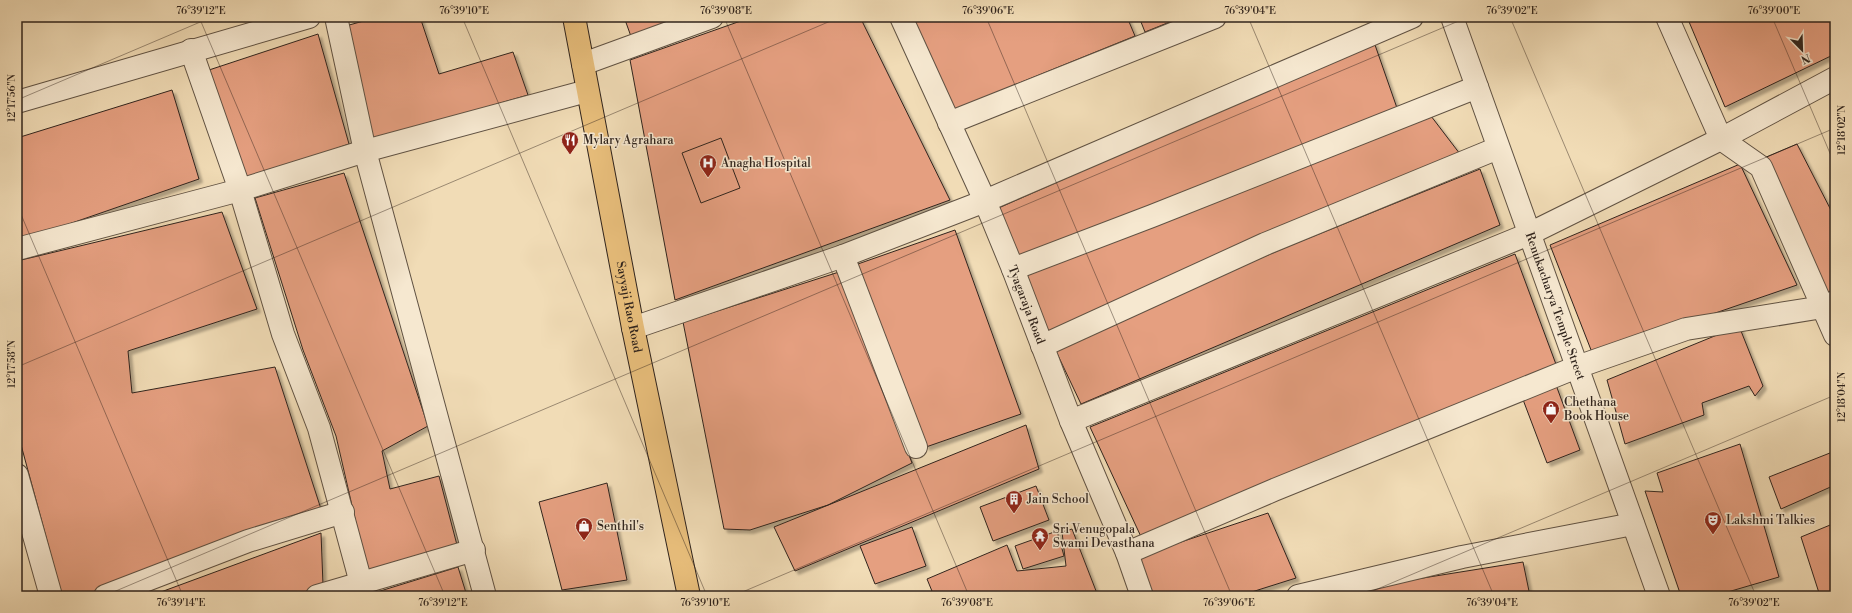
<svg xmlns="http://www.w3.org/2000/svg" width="1852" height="613" font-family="'Libre Bodoni',serif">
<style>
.building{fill:#e59f80;stroke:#30241d;filter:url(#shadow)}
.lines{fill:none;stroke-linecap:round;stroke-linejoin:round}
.minor-casing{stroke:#605243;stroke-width:24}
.major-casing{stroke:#30241d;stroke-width:24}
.minor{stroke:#f6e8d0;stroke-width:22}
.major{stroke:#e8be7b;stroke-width:22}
.ticks{fill:none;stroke:#30241d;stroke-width:1;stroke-opacity:0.45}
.labels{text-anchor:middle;stroke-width:3;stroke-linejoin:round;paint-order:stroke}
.poi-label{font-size:12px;fill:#30241d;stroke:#f6e8d0;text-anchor:start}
.street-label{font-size:12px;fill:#30241d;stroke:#f6e8d0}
.neatline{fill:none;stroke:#30241d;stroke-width:1.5}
.ticks-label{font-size:10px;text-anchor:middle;fill:#30241d}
</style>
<defs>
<filter id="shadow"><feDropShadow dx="3.5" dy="3.5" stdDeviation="1" flood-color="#0004"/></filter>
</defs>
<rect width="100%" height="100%" fill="#f1dcb6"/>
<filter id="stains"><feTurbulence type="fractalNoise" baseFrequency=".005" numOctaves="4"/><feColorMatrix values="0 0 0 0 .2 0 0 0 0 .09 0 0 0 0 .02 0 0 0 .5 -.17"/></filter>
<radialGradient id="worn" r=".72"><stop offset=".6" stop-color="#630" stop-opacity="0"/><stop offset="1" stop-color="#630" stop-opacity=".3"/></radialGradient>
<path class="building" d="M378 17H420L439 74 513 52 528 95 439 121 371 144 342 27Z
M624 17H695L633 42Z
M752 17H860L950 200 675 300 630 60Z
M912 17H1127L1135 36 953 110Z
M1139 17H1182L1145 32Z
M1687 17H1835V54L1725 107Z
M318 34 349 144 243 181 209 70Z
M1374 42 1397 108 1017 260 994 210Z
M172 90 199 179 17 242V138Z
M1431 116 1460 154 1047 337 1023 277Z
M721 138 740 188 701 203 682 153Z
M1797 144 1835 218V294L1828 297 1764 158Z
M1740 164 1797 285 1593 355 1550 245Z
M1480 169 1500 225 1081 404 1054 347 1289 246Z
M344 173 428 426 382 451 390 489 439 476 457 545 368 575 336 436 303 350 255 198Z
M222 212 257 309 128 351 132 393 275 367 321 509 224 540 83 596H62L17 430V261Z
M955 230 1021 414 926 447 855 265Z
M1515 254 1557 367 1143 541 1090 427Z
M839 272 912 463 828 505 750 530 724 529 683 322Z
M1739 326 1763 386 1755 396 1749 386 1702 403 1704 415 1625 444 1607 380Z
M1556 385 1580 450 1547 463 1522 397Z
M1026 425 1039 469 795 571 774 527Z
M1740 444 1779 577 1714 596H1681L1645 491 1663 492 1657 473Z
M1835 451V485L1781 509 1769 477Z
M607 483 627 580 562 590 539 502Z
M1036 486 1049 520 993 541 980 507Z
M1268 513 1296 578 1239 596H1149L1136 557Z
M1835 523V596H1820L1801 537Z
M912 527 926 566 875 584 860 546Z
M1072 529 1098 596H934L927 579 1007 545 1017 571 1066 566 1062 532Z
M1057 531 1064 556 1023 569 1015 546Z
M321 533 323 585 295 596H150Z
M1523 562 1530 596H1355L1354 589Z
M458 567 467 596H364Z"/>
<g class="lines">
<g class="minor-casing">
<g id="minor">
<path d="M336 17 365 151 485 596"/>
<path id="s1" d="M901 17 985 201 1013 269 1071 421 1127 553 1142 596"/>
<path id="s2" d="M1452 17 1659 596"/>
<path d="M1667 17 1721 139 1761 167 1835 335"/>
<path d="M191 50 240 190 283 334 319 428 361 583"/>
<path d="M583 64 712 17"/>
<path d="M17 102 309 17"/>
<path d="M949 123 1215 17"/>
<path d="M17 249 240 190 365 151 587 91"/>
<path d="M843 256 916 447"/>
<path d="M1013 269 1152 216 1477 87"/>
<path d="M633 328 843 256 985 201 1412 17"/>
<path d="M1042 346 1265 244 1498 148"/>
<path d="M1071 421 1529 234 1721 139 1835 78"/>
<path d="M17 475 51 596"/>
<path d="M1127 553 1274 490 1577 367 1686 329 1823 307 1835 302"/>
<path d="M105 596 248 541 343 512"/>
<path d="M317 596 474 550"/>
<path d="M1298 596 1462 557 1633 524"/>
</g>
</g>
<g class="major-casing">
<g id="major">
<path id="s3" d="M574 17 633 328 689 596"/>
</g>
</g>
<use href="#minor" class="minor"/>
<use href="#major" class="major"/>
</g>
<path class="ticks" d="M199 17 445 596M462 17 707 596M724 17 969 596M986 17 1232 596M1248 17 1494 596M1510 17 1756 596M1772 17 1835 165M17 100 212 17M17 205 183 596M17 367 840 17M104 596 1468 17M733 596 1835 128M1361 596 1835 395"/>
<defs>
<g id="restaurant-pin" transform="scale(0.9)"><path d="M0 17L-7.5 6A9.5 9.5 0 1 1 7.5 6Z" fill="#8f2418" stroke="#f6e8d0"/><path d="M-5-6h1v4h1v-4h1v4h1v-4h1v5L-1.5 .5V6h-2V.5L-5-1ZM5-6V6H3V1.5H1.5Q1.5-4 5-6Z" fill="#fff"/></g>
<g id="hospital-pin" transform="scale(0.9)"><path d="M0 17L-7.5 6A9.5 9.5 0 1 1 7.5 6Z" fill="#8f2418" stroke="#f6e8d0"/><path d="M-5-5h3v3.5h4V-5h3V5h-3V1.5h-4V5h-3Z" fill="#fff"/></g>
<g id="shop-pin" transform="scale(0.9)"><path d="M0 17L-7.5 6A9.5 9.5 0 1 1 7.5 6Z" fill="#8f2418" stroke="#f6e8d0"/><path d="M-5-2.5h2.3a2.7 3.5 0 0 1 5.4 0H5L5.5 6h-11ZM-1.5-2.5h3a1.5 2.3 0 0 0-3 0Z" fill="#fff"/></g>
<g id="building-pin" transform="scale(0.9)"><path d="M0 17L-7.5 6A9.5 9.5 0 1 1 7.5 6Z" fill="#8f2418" stroke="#f6e8d0"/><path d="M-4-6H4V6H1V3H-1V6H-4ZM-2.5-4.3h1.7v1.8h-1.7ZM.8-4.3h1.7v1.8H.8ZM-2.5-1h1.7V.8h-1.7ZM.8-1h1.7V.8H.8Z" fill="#fff"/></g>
<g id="theatre-pin" transform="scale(0.9)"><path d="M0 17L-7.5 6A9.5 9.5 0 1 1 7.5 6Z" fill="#8f2418" stroke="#f6e8d0"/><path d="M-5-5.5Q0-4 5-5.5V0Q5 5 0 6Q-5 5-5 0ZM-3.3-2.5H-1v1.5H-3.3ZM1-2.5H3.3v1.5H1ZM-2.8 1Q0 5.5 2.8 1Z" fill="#fff"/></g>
<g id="temple-pin" transform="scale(0.9)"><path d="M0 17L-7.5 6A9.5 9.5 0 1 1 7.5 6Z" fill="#8f2418" stroke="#f6e8d0"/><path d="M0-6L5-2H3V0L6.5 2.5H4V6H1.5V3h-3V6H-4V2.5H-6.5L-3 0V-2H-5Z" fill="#fff"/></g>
</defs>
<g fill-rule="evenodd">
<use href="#restaurant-pin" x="570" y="140"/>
<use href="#hospital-pin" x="708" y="163"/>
<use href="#shop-pin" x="1551" y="409"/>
<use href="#building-pin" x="1014" y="499"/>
<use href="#theatre-pin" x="1713" y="520"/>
<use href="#shop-pin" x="584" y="526"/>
<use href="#temple-pin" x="1040" y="536"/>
</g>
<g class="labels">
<g class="poi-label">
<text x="583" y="144">Mylary Agrahara</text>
<text x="721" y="167">Anagha Hospital</text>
<text x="1564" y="406">Chethana<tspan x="1564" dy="14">Book House</tspan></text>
<text x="1027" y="503">Jain School</text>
<text x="1726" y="524">Lakshmi Talkies</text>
<text x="597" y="530">Senthil's</text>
<text x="1053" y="533">Sri Venugopala<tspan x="1053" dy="14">Swami Devasthana</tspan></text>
</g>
<g class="street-label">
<text dy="4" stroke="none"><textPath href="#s1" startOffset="314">Tyagaraja Road</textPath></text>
<text dy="4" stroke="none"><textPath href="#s2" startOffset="307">Renukacharya Temple Street</textPath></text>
<text dy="4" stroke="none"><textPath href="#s3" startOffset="295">Sayyaji Rao Road</textPath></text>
</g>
</g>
<rect width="1852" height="613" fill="none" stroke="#f1dcb6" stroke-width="44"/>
<g transform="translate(1802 50) rotate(157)" stroke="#f6e8d0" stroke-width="3" paint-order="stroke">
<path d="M0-3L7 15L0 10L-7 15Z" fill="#30241d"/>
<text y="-6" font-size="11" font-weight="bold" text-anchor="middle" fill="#30241d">N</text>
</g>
<rect x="22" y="22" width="1808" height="569" class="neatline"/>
<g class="ticks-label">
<text x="201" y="14">76°39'12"E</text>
<text x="464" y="14">76°39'10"E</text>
<text x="726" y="14">76°39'08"E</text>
<text x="988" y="14">76°39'06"E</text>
<text x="1250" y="14">76°39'04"E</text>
<text x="1512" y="14">76°39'02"E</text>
<text x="1774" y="14">76°39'00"E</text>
<text transform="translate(11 98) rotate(-90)" y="4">12°17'56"N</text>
<text transform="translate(1841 130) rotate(-90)" y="4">12°18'02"N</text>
<text transform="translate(11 364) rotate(-90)" y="4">12°17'58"N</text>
<text transform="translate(1841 397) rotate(-90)" y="4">12°18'04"N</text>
<text x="181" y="606">76°39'14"E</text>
<text x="443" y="606">76°39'12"E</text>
<text x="705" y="606">76°39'10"E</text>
<text x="967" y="606">76°39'08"E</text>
<text x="1229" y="606">76°39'06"E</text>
<text x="1492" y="606">76°39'04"E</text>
<text x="1754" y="606">76°39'02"E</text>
</g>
<rect width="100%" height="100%" filter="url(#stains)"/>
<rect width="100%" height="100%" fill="url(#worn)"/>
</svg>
